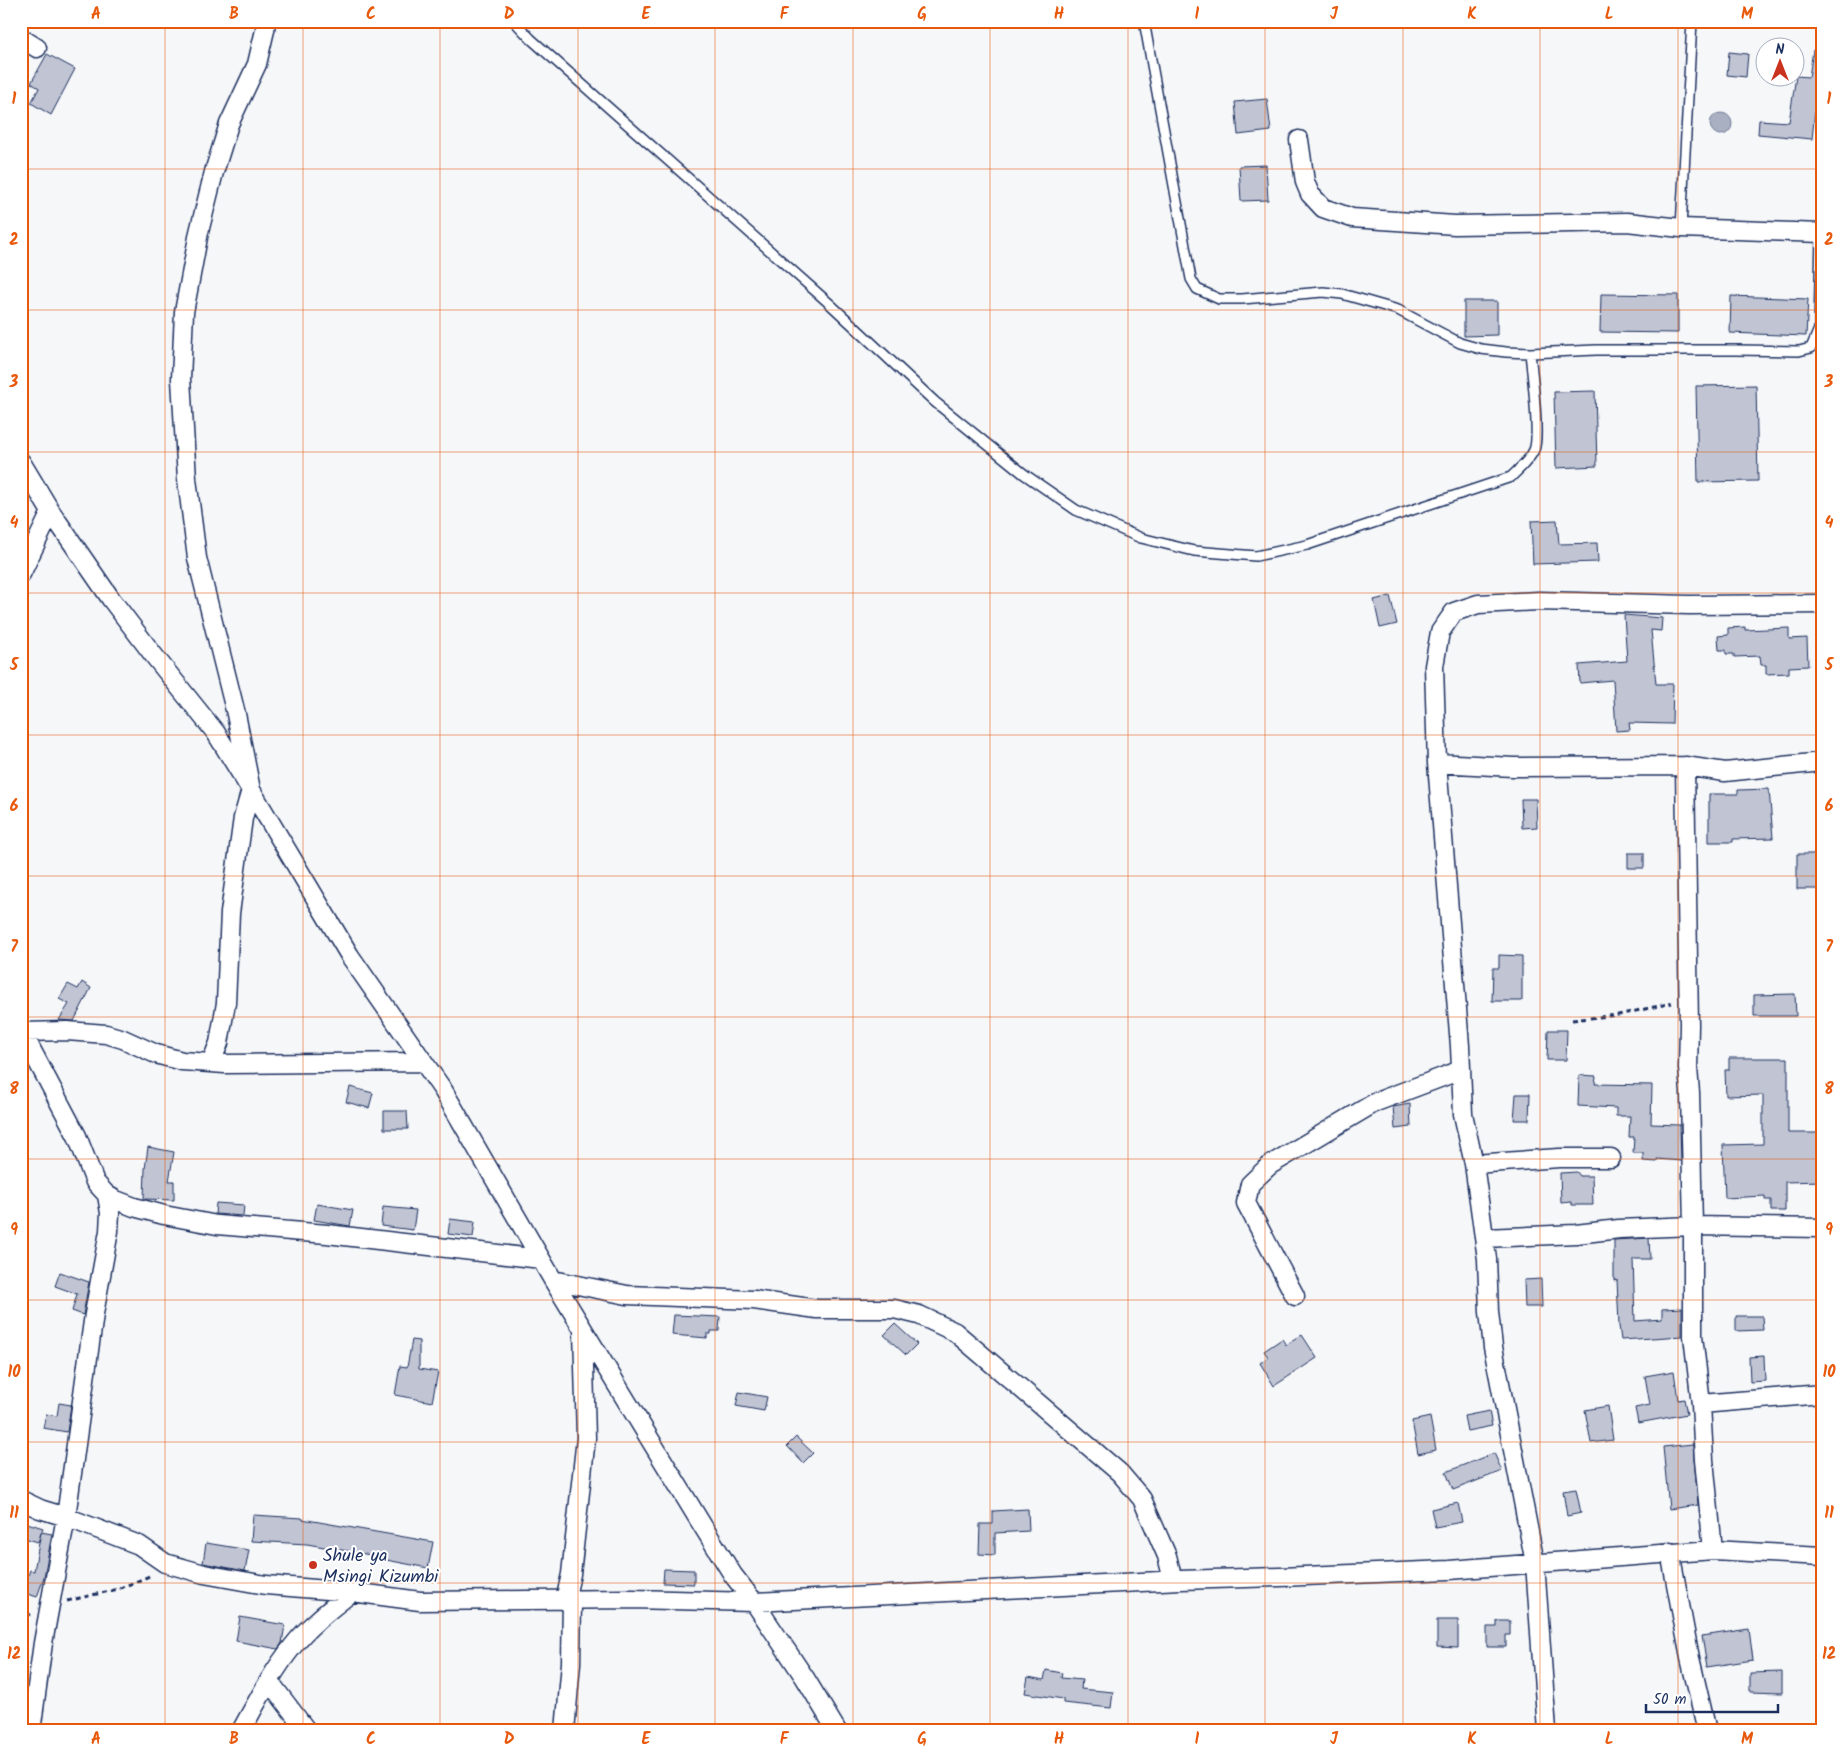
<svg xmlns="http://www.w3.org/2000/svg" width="1843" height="1752" font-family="Kalam,sans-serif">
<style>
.water{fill:#a9b0c1;stroke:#707c99}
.building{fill:#c0c4d3;stroke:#1b2f5e}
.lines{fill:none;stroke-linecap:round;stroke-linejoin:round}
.service-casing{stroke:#1b2f5e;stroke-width:12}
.minor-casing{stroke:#1b2f5e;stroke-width:21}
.path{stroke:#1b2f5e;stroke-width:3;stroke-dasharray:5 4;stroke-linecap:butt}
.service{stroke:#fff;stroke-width:9}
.minor{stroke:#fff;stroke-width:18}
.grid{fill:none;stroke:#e8590c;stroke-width:1;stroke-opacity:0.55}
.poi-dot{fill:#c8321e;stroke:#fff;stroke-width:2}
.labels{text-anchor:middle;stroke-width:4;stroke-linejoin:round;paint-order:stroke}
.poi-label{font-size:18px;fill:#1b2f5e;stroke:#fff;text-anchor:start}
.neatline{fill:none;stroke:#e8590c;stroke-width:2}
.grid-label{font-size:16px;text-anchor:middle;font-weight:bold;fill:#e8590c}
</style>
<rect width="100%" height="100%" fill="#f6f7f9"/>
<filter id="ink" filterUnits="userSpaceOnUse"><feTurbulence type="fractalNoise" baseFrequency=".02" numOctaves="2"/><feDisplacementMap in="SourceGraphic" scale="10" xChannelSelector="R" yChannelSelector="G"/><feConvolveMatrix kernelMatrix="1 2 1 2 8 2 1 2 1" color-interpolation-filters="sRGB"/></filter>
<g filter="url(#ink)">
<path class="water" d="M1710 124a11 11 0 1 1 22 0a11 11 0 1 1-22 0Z"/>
<path class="building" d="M1813 50H1822V111L1815 110 1812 139 1758 134 1759 120 1789 122 1796 76 1809 77Z
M1729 52 1748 54 1746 77 1727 75Z
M47 54 75 69 51 115 31 103 39 88 31 83Z
M1267 99 1271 131 1238 135 1235 102Z
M1266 165 1268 200 1241 201 1239 166Z
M1601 294 1678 295V333L1600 332Z
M1731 296 1808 299 1806 336 1730 333Z
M1464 301H1497V335L1464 336Z
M1756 385 1758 481 1698 482 1696 386Z
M1595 391 1597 466 1556 468 1554 392Z
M1557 520 1559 544 1597 543 1598 562 1533 564 1531 521Z
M1390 596 1397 624 1380 628 1374 600Z
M1624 615 1662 618 1661 631 1651 630 1656 684H1673L1672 724 1629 723 1630 730 1616 731 1613 680 1580 683 1579 665 1627 661Z
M1745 627V630L1789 628V639L1807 638 1808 666 1789 667V673L1766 674V665H1761L1760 656 1734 657V654H1726V650H1719L1718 636 1728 635V628Z
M1769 789 1773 838 1733 839V842H1709V794H1738V790Z
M1521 799H1536L1537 827 1522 828Z
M1628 853H1644V868H1628Z
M1797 854H1818V889H1797Z
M1499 955 1522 956V1001H1492L1493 968H1499Z
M82 982 91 988 74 1021 59 1020 69 1004 59 999 68 984 78 989Z
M1795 994 1796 1016H1754V995Z
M1548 1030H1567L1566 1060H1547Z
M1729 1058H1788V1133H1822V1181L1785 1182V1211H1771V1200H1765V1196L1725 1198 1723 1145 1763 1144V1095L1726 1096 1725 1070H1729Z
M1579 1075 1596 1076 1595 1084 1652 1085 1651 1124 1680 1125 1681 1161 1657 1159V1162L1643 1161V1153H1633L1634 1137H1629L1630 1116H1616V1108L1578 1106Z
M350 1087 373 1093 369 1108 346 1102Z
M1516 1094H1530L1529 1120H1514Z
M1410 1104 1411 1127 1395 1129 1393 1107Z
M384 1111H407L408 1129H384Z
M148 1147 174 1152 169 1181H174V1200L144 1199 145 1169Z
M1577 1172 1580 1176H1592L1593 1205H1572V1202L1561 1203 1560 1173Z
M216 1203 244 1205 243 1216 215 1214Z
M317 1204 353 1210 350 1226 314 1220Z
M383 1207 416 1210 413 1230 381 1226Z
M450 1219 475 1222 473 1237 448 1234Z
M1649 1238 1650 1259H1633L1635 1321 1662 1319V1309L1682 1308V1336L1621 1340 1619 1326 1617 1280 1614 1281V1240Z
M60 1272 89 1282 83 1315 72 1311 77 1294 55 1286Z
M1541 1279 1542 1307H1525L1524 1280Z
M674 1315 720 1317 719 1331H711V1334H707V1338L672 1335Z
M1736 1316H1762L1763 1330 1736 1331Z
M895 1324 917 1344 906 1355 884 1335Z
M1302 1335 1317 1358 1274 1386 1260 1363 1268 1357 1264 1351 1282 1339 1286 1345Z
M412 1340 419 1341V1369L438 1372 432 1402 395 1395 400 1366 407 1367Z
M1764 1356 1765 1381 1750 1382 1749 1357Z
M1674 1371 1678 1400 1684 1399 1687 1414 1638 1423 1635 1408 1650 1405 1645 1376Z
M739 1392 767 1397 764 1411 736 1406Z
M59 1403 71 1405 67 1432 43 1428 46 1414 57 1416Z
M1608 1406 1613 1440 1591 1443 1585 1410Z
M1489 1411 1492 1426 1467 1431 1464 1416Z
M1430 1417 1436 1450 1418 1454 1412 1421Z
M796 1437 813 1453 803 1463 787 1446Z
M1693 1444 1698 1505 1669 1509 1663 1447Z
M1494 1453 1502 1471 1453 1490 1446 1472Z
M1576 1489 1581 1513 1567 1516 1563 1491Z
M1458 1503 1462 1522 1435 1527 1431 1509Z
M1028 1509 1029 1531 995 1533V1555L979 1554 980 1524H993V1511Z
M253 1515 302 1518V1519L433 1542 428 1568 381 1559 382 1557 307 1544 251 1541Z
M21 1521 43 1528 38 1542 21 1537Z
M41 1532 52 1534 44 1577 37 1597 22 1592 30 1570 34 1571Z
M206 1543 249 1550 245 1571 203 1563Z
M664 1569 694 1570V1584L663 1583Z
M240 1617 285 1625 282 1643 278 1649 236 1641Z
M1437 1620H1458V1648L1437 1647Z
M1497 1621H1510V1635H1506V1647H1487V1627H1497Z
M1749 1629 1753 1660 1707 1667 1702 1636Z
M1046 1670 1062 1673 1061 1678 1082 1680 1081 1689 1113 1692 1111 1708 1063 1703V1699L1025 1693 1028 1677 1044 1680Z
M1782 1672V1693L1750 1692V1673Z"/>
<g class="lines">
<g class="service-casing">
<path id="service" d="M514 21 531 39 830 304 935 402 1024 474 1076 510 1141 538 1194 551 1256 556 1307 545 1511 477C1519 469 1529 461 1534 450 1540 437 1532 372 1530 353
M1144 21 1191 279 1197 289 1219 299H1242L1323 292 1342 294 1398 310 1460 343 1481 349 1506 352 1530 353 1596 350H1736L1799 351 1811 348 1819 329 1821 233
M1681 228 1692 21"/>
</g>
<g class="minor-casing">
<path id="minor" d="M21 38 37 48
M1299 140 1305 182 1310 194 1323 208 1352 218 1455 225 1627 222 1681 228 1822 233
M21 462 51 512 111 599 155 657 216 733 251 790 350 956 443 1090 553 1280 699 1520 733 1575 754 1602 805 1678 837 1731
M21 574 51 512
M1437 763 1513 767 1685 766 1725 772 1822 762
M1685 766 1689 1025 1688 1068 1690 1093 1693 1226V1336L1701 1404 1704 1460 1713 1550
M21 1030 77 1136 95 1182 107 1195 116 1200 134 1207 164 1215 217 1225 327 1234 541 1259
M21 1035 23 1032 67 1031 106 1034 123 1039 156 1054 182 1061 225 1064 423 1062
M211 1063 219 1043 226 1003 230 913 243 818 251 790 236 714 197 558 187 479 181 379 184 312 199 232 214 172 229 124 257 64 265 30 266 21
M1474 1164 1559 1158H1611
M1484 1238 1576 1234 1619 1229 1693 1226 1822 1228
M553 1280 627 1295 754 1300 817 1309H894L919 1315 955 1332 1120 1473 1142 1499 1167 1556 1173 1580
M1295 1296 1246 1203 1250 1184 1270 1165 1376 1102 1461 1070
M1701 1404 1822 1394
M21 1500 40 1509 66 1517 139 1545 165 1563 204 1574 266 1585 352 1592 420 1601 631 1599 754 1602 1180 1580 1280 1577 1449 1570 1713 1550 1822 1556
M1670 1552 1690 1658 1707 1731
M565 1601 571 1574 586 1438 583 1330
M269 1681 307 1731
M31 1731 43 1643 66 1517 94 1314 109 1231 110 1213 107 1195
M241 1731C257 1702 272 1672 293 1646 309 1625 332 1608 352 1592
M565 1731 571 1663 572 1601
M1547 1731 1535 1563 1493 1347 1489 1312 1487 1259 1474 1164 1463 1114 1460 1046 1437 763 1434 666 1440 632 1454 612 1478 604 1539 601 1689 605 1822 604"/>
</g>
<path class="path" d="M1572 1020 1618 1015 1672 1003
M67 1601 118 1589 152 1575
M21 1619 31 1614"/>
<use href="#service" class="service"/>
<use href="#minor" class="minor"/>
</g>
</g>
<path class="grid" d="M165 21V1731M303 21V1731M440 21V1731M578 21V1731M715 21V1731M853 21V1731M990 21V1731M1128 21V1731M1265 21V1731M1403 21V1731M1540 21V1731M1678 21V1731M21 169H1822M21 310H1822M21 452H1822M21 593H1822M21 735H1822M21 876H1822M21 1017H1822M21 1159H1822M21 1300H1822M21 1442H1822M21 1583H1822"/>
<circle class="poi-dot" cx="313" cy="1565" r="5"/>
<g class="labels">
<g class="poi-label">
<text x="323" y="1561">Shule ya<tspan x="323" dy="21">Msingi Kizumbi</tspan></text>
</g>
</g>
<rect width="1843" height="1752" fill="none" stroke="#fff" stroke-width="55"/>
<g transform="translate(1780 62)"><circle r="24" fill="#ffffff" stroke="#a4acbf"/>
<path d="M0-4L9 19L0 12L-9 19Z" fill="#c8321e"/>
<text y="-8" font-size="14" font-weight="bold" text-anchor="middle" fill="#1b2f5e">N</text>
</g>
<path d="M1646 1704v8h132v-8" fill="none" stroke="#1b2f5e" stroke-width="2.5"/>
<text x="1653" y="1704" font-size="15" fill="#1b2f5e" stroke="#ffffff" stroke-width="4" paint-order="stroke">50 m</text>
<rect x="28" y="28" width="1788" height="1696" class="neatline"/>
<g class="grid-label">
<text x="96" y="19">A</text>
<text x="234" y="19">B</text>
<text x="371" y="19">C</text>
<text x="509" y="19">D</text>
<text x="646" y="19">E</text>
<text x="784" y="19">F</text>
<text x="922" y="19">G</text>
<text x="1059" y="19">H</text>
<text x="1197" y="19">I</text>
<text x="1334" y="19">J</text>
<text x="1472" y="19">K</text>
<text x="1609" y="19">L</text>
<text x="1747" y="19">M</text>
<text x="14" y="104">1</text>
<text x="1829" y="104">1</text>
<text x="14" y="245">2</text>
<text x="1829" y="245">2</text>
<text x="14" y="387">3</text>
<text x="1829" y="387">3</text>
<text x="14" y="528">4</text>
<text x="1829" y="528">4</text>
<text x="14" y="670">5</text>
<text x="1829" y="670">5</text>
<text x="14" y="811">6</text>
<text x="1829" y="811">6</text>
<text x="14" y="952">7</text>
<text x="1829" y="952">7</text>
<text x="14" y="1094">8</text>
<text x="1829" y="1094">8</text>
<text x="14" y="1235">9</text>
<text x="1829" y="1235">9</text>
<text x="14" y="1377">10</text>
<text x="1829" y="1377">10</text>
<text x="14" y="1518">11</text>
<text x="1829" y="1518">11</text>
<text x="14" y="1659">12</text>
<text x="1829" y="1659">12</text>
<text x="96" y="1744">A</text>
<text x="234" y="1744">B</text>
<text x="371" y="1744">C</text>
<text x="509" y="1744">D</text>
<text x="646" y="1744">E</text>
<text x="784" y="1744">F</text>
<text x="922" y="1744">G</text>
<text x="1059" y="1744">H</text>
<text x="1197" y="1744">I</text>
<text x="1334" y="1744">J</text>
<text x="1472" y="1744">K</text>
<text x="1609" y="1744">L</text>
<text x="1747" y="1744">M</text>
</g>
</svg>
